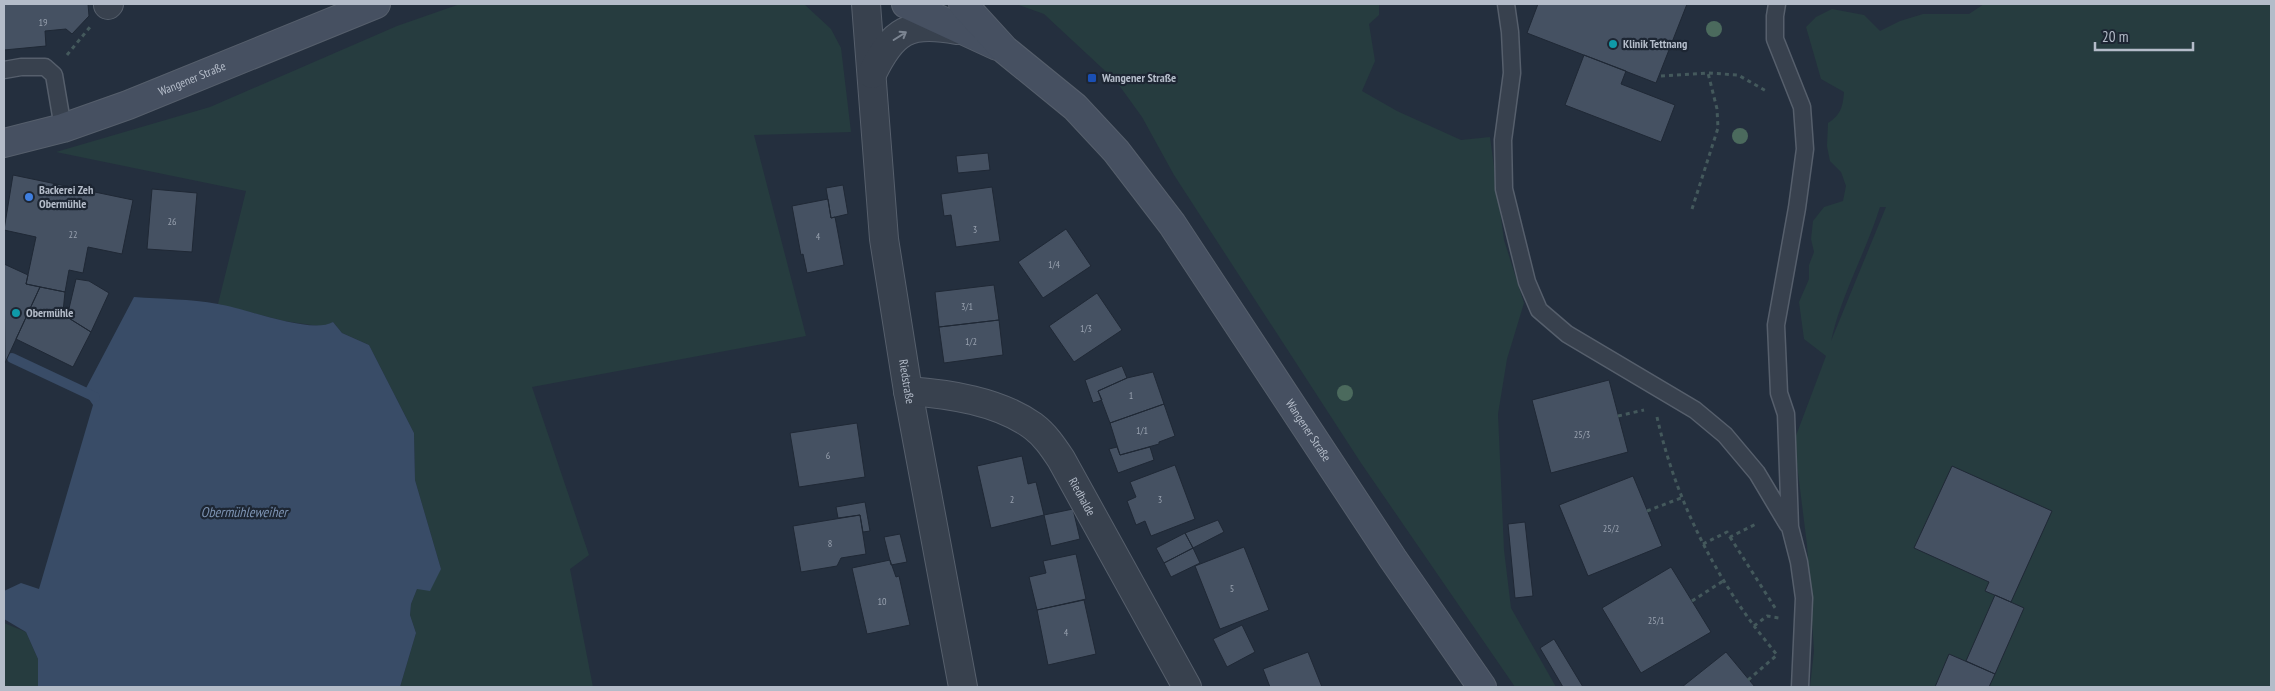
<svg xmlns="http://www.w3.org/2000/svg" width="2275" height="691" font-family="'PT Sans Narrow',sans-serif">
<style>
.green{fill:#263c3f;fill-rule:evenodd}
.water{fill:#394c67}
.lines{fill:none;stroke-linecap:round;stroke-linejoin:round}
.stream{stroke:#394c67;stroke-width:10}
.building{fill:#455162;stroke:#1f2835}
.lane-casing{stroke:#565f6c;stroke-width:19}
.street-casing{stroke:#565f6c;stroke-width:30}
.secondary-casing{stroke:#565f6c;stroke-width:30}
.path{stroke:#44595c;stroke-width:3;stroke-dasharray:4 4;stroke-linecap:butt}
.lane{stroke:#38414e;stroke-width:16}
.street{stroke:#38414e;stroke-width:28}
.secondary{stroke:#465061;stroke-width:28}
.tree{fill:#4b6a5d}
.oneway{stroke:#7c8592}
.culture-dot{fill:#0f9aa8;stroke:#1d2633;stroke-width:2}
.transit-dot{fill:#1a4fb4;stroke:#1d2633;stroke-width:2}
.shop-dot{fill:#3f7fe0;stroke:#1d2633;stroke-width:2}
.labels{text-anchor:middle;stroke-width:4.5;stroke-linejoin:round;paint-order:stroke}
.number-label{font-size:10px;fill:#98a1af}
.poi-label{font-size:12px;font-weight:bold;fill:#b4bcc9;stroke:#1d2633;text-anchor:start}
.street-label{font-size:12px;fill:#b4bcc9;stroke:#1d2633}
.water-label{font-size:14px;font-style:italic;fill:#7c92b1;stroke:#1d2633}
</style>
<rect width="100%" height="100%" fill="#242f3e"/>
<path class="green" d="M460 4H804L831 29 841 48 851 132 754 135 806 336 532 387 589 555 570 569 593 687H400L416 633 410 615 411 604 417 589 441 569 415 480 414 433 369 345 342 333 333 322 325 327 284 321 218 304 246 191 56 152 210 107 397 26Z
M1016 4H1379V15L1369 24 1375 61 1362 91 1397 111 1461 140 1490 137 1504 240 1524 303 1507 359 1498 414 1504 550 1511 608 1556 687H1515L1361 463 1174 175 1142 117 1116 81 1044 14Z
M1984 4H2271V687H1810L1814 651 1807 545 1794 441 1826 356 1804 339 1799 302 1809 279V265L1814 252 1811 239 1813 221 1824 207 1843 201 1846 186 1841 172 1830 161 1827 146 1828 123C1841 115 1843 106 1844 92L1821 79 1806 27 1816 17 1832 9 1864 15 1880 31 1900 21 1923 14H1969ZM1880 207H1886L1831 341C1841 295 1866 252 1880 207Z
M4 623 26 632 38 659V687H4Z"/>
<path class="water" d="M134 297C162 299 190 299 218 304 245 308 311 335 333 322L342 333 369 345 414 433 415 480 441 569 430 591 417 589 411 604 410 615 416 633 400 687H38V659L26 632 4 619V591L21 583 39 589 93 405 84 392Z"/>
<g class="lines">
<path class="stream" d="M12 358 95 397"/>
</g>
<path class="building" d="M4 4H88L89 16 72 34 66 29 45 31 46 46 4 50Z
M1538 4H1687L1656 83 1527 33Z
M1584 55 1626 71 1621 84 1675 105 1661 142 1565 105Z
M988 153 990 170 958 173 956 156Z
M13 175 133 200 122 254 88 247 83 273 69 270 65 292 26 284 36 237 4 230Z
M843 185 848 214 831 218 826 188Z
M992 187 1000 241 956 247 951 215 944 216 941 194Z
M152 189 197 193 192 252 147 249Z
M828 199 831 218 835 217 844 265 807 273 803 254 801 255 792 206Z
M1066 229 1091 266 1043 298 1018 262Z
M4 264 28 275 26 284 40 287 5 363Z
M76 279 89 281 109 293 91 332 67 317Z
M994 285 999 320 939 327 935 292Z
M40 287 65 292 63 312 68 314 67 317 91 332 73 367 16 339Z
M1097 293 1122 330 1074 362 1049 326Z
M999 320 1003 355 944 363 939 327Z
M1122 366 1127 378 1098 391 1102 400 1093 403 1085 380Z
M1153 372 1164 404 1110 423 1098 391 1127 378Z
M1609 380 1628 452 1551 473 1532 400Z
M1164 404 1175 436 1159 442V444L1120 455 1110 423Z
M857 423 865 477 799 487 790 433Z
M1117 447 1120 455 1150 447 1154 460 1118 473 1109 449Z
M1022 456 1028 484 1036 482 1044 515 991 528 977 466Z
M1175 465 1195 519 1151 536 1145 521 1136 525 1127 501 1136 497 1130 482Z
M1952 466 2052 511 2011 602 1985 591 1989 582 1914 548Z
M1633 476 1662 546 1588 576 1559 505Z
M865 502 870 531 863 532 860 515 838 518 836 507Z
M1073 509 1080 539 1051 546 1044 515Z
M860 515 866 554 841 558 837 566 801 572 793 526Z
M1218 520 1224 532 1193 548 1185 533Z
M1525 522 1533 596 1515 598 1508 524Z
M1185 533 1193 548 1164 563 1156 548Z
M900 534 907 562 891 565 884 537Z
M1244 547 1269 610 1220 629 1195 566Z
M1193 548 1200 563 1171 577 1164 563Z
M1076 554 1086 599 1037 610 1029 577 1046 573 1043 561Z
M890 560 896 577 899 576 910 625 867 634 852 568Z
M1671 567 1711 632 1641 673 1602 608Z
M1995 595 2024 608 1995 674 1966 661Z
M1084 600 1096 654 1048 665 1037 610Z
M1242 625 1255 652 1227 667 1213 639Z
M1554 639 1583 687H1563L1540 648Z
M1308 652 1322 687H1270L1263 669Z
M1726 652 1755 687H1682Z
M1949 654 1995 674 1989 687H1935Z"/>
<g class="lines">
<g class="lane-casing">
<path id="lane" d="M1506 4 1510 32 1512 73 1503 140 1504 189 1527 282 1539 310 1567 334 1695 410 1725 435 1757 473 1788 525
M1777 4 1775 16V39L1802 107 1805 149 1797 208 1776 325 1779 393 1786 414 1790 527 1799 562 1804 598 1800 687
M4 70 21 67H45L54 75 63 128"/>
</g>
<g class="street-casing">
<g id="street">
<path id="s1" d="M866 4 884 239 908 391 963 687"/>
<path d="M108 5 109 4"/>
<path d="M872 74C893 30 909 21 957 30"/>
<path id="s2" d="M908 391C949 394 998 401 1033 426 1045 435 1053 447 1061 459L1187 687"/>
</g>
</g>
<g class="secondary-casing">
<g id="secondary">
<path d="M906 4 997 46"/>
<path id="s3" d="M963 4 1005 50 1075 107 1116 151 1172 224 1393 559 1482 687"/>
<path id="s4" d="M4 143 63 128 128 105 376 4"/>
</g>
</g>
<path class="path" d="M67 55 90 27
M1661 76 1708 73 1738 75 1768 92
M1692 209 1718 128 1717 109 1708 73
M1618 416 1644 410
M1657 417C1674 493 1708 563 1754 626L1767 616 1779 618
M1647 511 1681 498
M1730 537 1777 611
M1703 544 1727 532 1730 537 1758 523
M1692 601 1723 581
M1748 680 1777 655 1754 626"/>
<use href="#lane" class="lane"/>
<use href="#street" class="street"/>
<use href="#secondary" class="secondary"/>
</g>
<g class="tree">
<circle cx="1714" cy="29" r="8"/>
<circle cx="1740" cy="136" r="8"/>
<circle cx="1345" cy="393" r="8"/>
</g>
<defs><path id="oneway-shaft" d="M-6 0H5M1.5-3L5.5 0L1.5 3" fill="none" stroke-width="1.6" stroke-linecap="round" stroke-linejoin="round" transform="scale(1.25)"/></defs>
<use class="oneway" href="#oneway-shaft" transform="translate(900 36) rotate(-32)"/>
<g class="culture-dot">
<circle cx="1613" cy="44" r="5"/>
<circle cx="16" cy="313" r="5"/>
</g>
<rect class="transit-dot" x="1087" y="73" width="10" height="10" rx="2.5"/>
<circle class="shop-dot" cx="29" cy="197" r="5"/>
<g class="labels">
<g class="number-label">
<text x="43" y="26">19</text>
<text x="172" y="225">26</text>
<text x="975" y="233">3</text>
<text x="73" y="238">22</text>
<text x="818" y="240">4</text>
<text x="1054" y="268">1/4</text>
<text x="967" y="310">3/1</text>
<text x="1086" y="332">1/3</text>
<text x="971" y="345">1/2</text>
<text x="1131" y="399">1</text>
<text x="1142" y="434">1/1</text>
<text x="1582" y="438">25/3</text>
<text x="828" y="459">6</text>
<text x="1012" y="503">2</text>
<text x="1160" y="503">3</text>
<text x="1611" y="532">25/2</text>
<text x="830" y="547">8</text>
<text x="1232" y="592">5</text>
<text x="882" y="605">10</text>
<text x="1656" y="624">25/1</text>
<text x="1066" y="636">4</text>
</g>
<g class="poi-label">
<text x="1623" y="48">Klinik Tettnang</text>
<text x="1102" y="82">Wangener Straße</text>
<text x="39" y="194">Backerei Zeh<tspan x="39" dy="14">Obermühle</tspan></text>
<text x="26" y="317">Obermühle</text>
</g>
<g class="street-label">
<text dy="4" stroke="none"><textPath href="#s4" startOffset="199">Wangener Straße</textPath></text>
<text dy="4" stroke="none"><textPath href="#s1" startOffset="380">Riedstraße</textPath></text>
<text dy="4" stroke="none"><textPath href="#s3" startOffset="552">Wangener Straße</textPath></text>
<text dy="4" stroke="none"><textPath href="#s2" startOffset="218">Riedhalde</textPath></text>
</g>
<g class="water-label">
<text x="244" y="517">Obermühleweiher</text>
</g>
</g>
<rect width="2275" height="691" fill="none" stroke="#b4bcc9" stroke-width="10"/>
<path d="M2095 42v8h98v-8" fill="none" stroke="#b4bcc9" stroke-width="2.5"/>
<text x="2102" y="42" font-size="15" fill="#b4bcc9" stroke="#1d2633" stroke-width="4" paint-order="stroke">20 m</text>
</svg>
